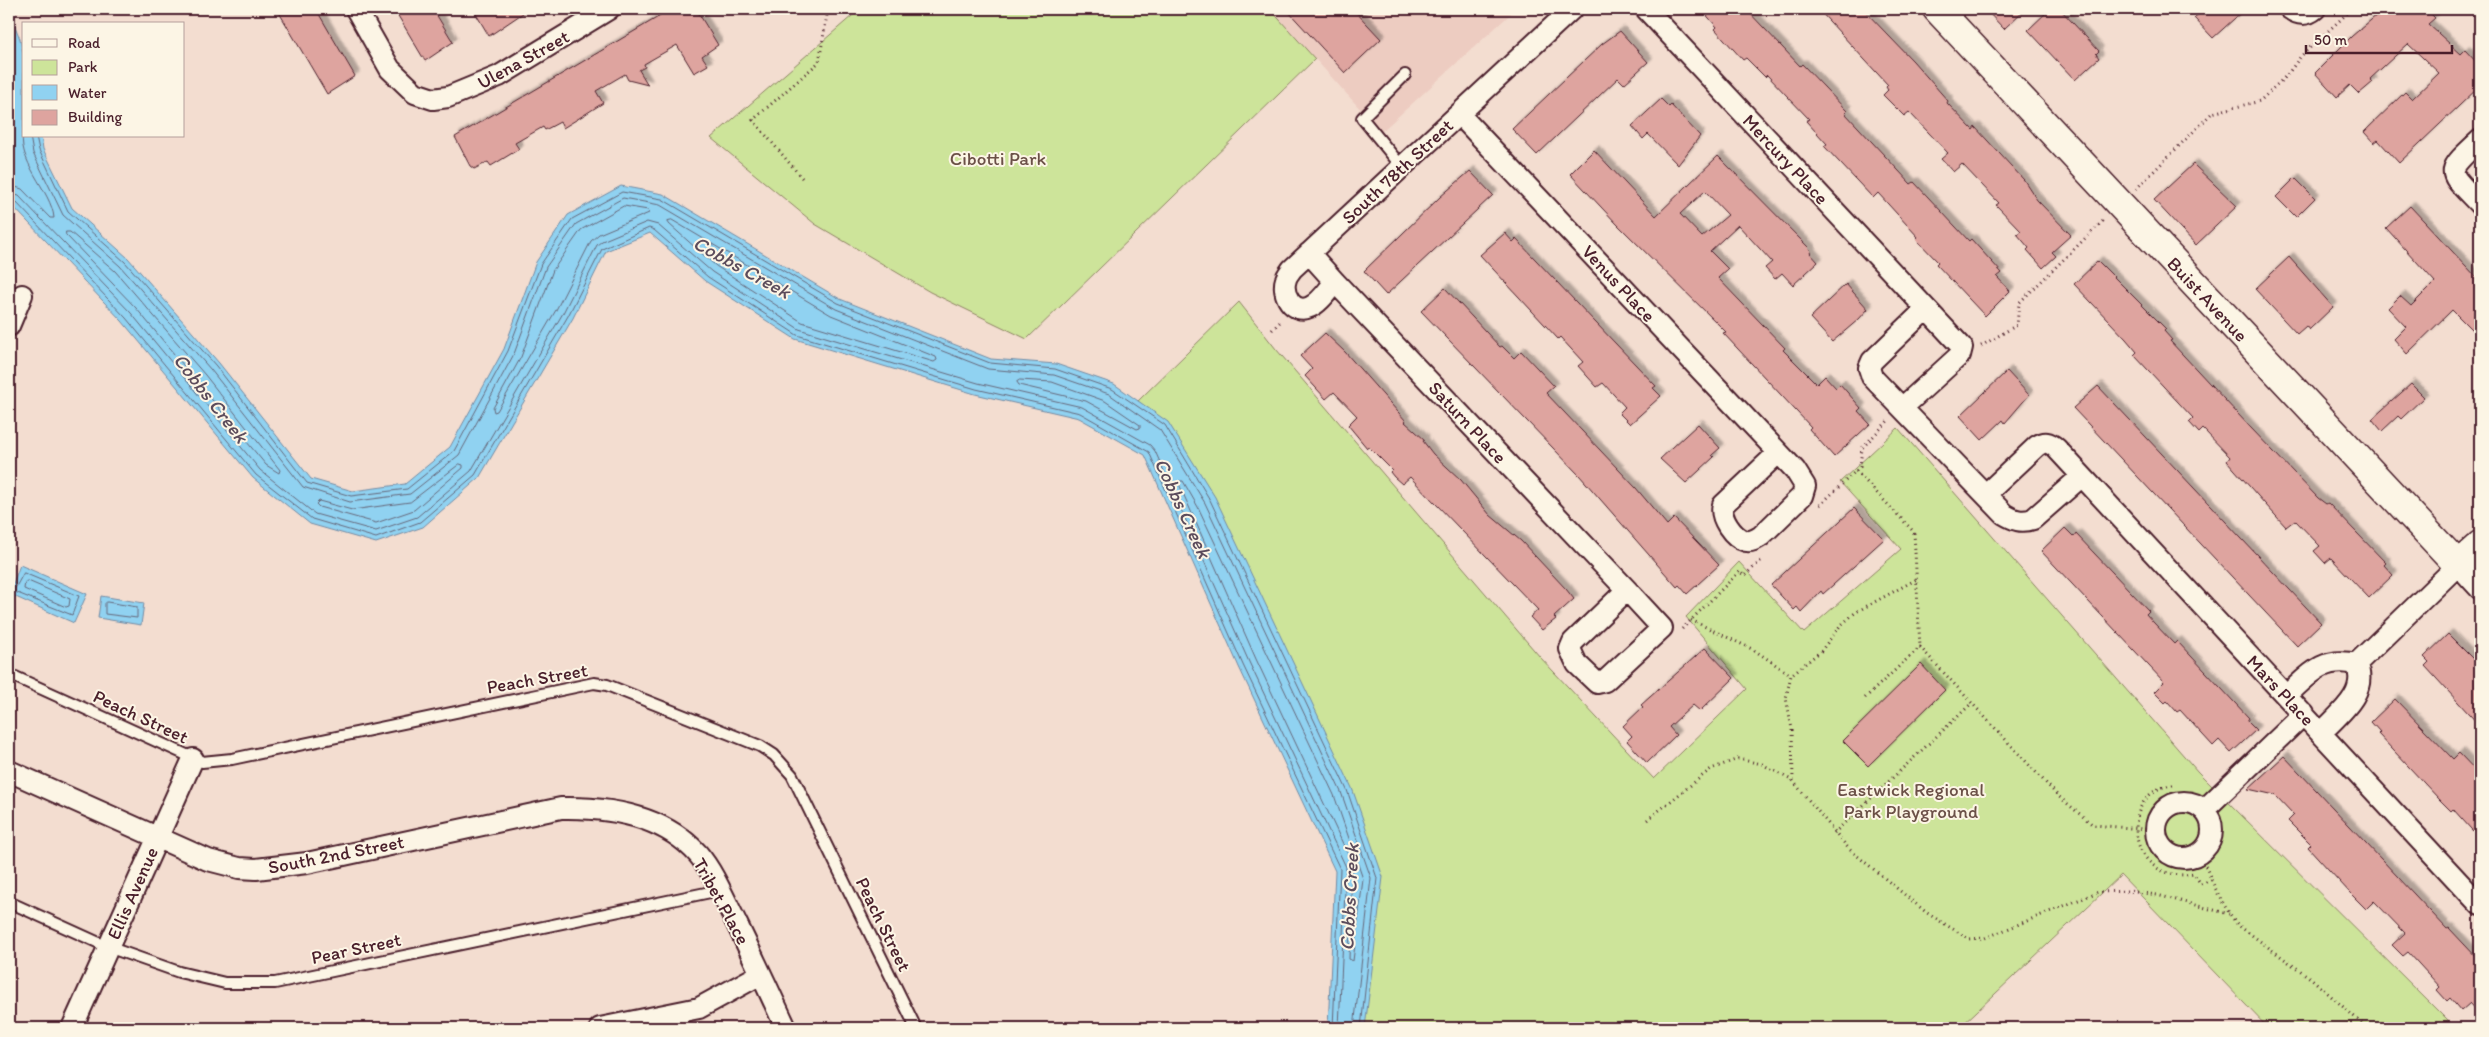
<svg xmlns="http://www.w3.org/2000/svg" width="2489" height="1037" font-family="Itim,sans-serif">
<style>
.built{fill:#edccc1}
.green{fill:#cde49a;stroke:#8c8262}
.water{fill:#90d2f1;stroke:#748aa2}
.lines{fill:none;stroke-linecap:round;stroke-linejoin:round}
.shore{stroke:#66677a;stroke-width:1}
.building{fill:#dea49f;stroke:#4a1f2b;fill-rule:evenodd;filter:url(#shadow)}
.lane-casing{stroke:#4a1f2b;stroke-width:14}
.street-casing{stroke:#4a1f2b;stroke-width:24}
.secondary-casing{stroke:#4a1f2b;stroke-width:31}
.path{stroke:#4a1f2b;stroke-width:3;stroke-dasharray:1 4;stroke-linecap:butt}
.lane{stroke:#fcf5e5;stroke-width:10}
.street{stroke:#fcf5e5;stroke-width:20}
.secondary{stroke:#fcf5e5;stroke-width:28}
.labels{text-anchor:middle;stroke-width:4;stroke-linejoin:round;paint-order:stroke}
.street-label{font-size:19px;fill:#4a1f2b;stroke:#fcf5e5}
.park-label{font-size:19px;fill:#6b5047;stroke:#fcf5e5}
.water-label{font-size:20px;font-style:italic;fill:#5c4c5c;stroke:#fcf5e5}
</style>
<defs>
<filter id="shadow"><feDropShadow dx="4.5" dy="-4.5" stdDeviation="1" flood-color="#0004"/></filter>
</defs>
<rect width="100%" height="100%" fill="#f3ddd0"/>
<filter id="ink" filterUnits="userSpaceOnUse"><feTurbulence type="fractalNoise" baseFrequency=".02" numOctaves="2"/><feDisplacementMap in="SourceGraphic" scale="10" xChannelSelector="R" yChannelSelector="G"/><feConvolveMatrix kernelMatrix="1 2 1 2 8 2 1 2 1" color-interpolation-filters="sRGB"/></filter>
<g filter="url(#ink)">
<path class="built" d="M1270 9H1516L1381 132Z"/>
<path class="green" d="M860 9H1270L1315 59 1027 339 930 292 815 224 711 138Z
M1239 302 1276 349 1540 657 1654 779 1747 689 1686 617 1739 562 1804 633 1901 549 1840 482 1898 428 2198 772 2455 1028H2268L2121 875 1959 1028H1369L1356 1014 1370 848 1138 401Z"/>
<path class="water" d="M9 11 20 39 24 57V136H41L43 149 72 208 128 258 219 363 311 479 353 491 405 484 450 447 504 349 536 262 568 215 621 186 663 194 840 299 991 359 1056 364 1114 384 1168 422 1215 497 1352 788 1383 877 1365 1028H1328L1335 871 1239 667 1145 455 1079 418 975 394 795 339 705 281 650 233 606 251 573 318 479 478 423 527 376 543 310 524 253 478 122 321 9 202Z
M20 565 87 594 74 623 9 594Z
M101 596 144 603 141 625 98 618Z"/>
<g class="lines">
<path class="shore" d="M30 136 33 153 63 215 120 266 211 370 303 487 350 502 410 494 459 455 514 354 546 267 576 224 623 198 660 205 836 309 988 369 1054 375 1109 394 1160 430 1205 503 1341 792 1371 878 1354 1028
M36 136 39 150 68 211 125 262 216 366 307 483 351 496 407 489 454 451 508 351 541 264 572 219 622 192 662 199 838 303 990 363 1055 369 1112 389 1165 425 1210 500 1347 790 1377 878 1361 1028
M9 185 22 189 50 218H54C52 191 14 159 24 130
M9 193 19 196 131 313 260 470 315 514 376 531 417 517 471 471 563 313 597 245 602 241 647 222 658 225 712 272 799 329 978 383 1082 407 1150 445 1155 451 1249 662 1346 867 1339 1028
M9 199 15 201 126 318 256 475 312 519 376 538 420 522 475 475 568 316 602 249 649 228 654 230 708 277 797 335 976 389 1080 413 1149 452 1243 665 1340 869 1333 1028
M624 206 648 210 649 213 599 234 591 241 556 310 497 411 494 412 493 408 521 357 553 270 581 230Z
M672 220 831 315 936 357 937 360 934 362 802 322 716 266 669 224 668 221Z
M66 232H70L115 271 205 375 280 470 279 473 266 465 136 308 66 235Z
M1020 380 1052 382 1105 401 1140 425V428L1137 429 1086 401 1019 385 1017 382Z
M460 464 463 465V468L414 510 376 523 319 507 316 504 319 501 352 510 410 502Z
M1180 481H1183L1198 507 1334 795 1363 879 1353 961 1349 959 1352 863 1256 659 1179 484Z
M24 573 79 596 72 615 15 592V589Z
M28 581 70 599 69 606 66 607 24 589 25 582Z
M107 602 137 607V618L105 614V604Z"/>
</g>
<path class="building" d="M277 9H316L355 76 327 94Z
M394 9H433L453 42 425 61Z
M473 9H529L489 36Z
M656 9H696L718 45 702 56 708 65 694 73 677 45 644 64 645 67 639 70 648 85 628 80 625 74 596 91 603 103 576 120 563 128 560 122 545 130 543 127 515 143 519 149 491 166 488 162 474 169 470 166 455 137 660 16Z
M1286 9H1353L1381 39 1345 73Z
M1701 9H1746L1800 66 1802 64 1847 111 1845 113 1911 184 1914 182 1969 241 1971 239 2002 273 1997 277 2010 291 1985 316 1936 264 1938 262 1916 239 1918 237 1878 193 1873 198 1824 146 1827 144 1806 121 1809 119 1767 75 1765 77 1746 58 1743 60 1715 29 1717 27Z
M1818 9H1863L1913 61 1948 101 1947 103 1973 130 1975 127 2024 180 2037 200 2071 235 2052 252 2056 256 2043 268 2027 250 2029 248 2017 234 2021 231 1996 205 1999 203 1962 164 1953 172 1941 159 1948 153 1909 112 1904 116 1883 95 1888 90 1886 87 1888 85Z
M1985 9H2025L2004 29Z
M2050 9H2060L2099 51 2096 54 2099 58 2075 80 2028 30Z
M2204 9H2245L2213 38 2194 18Z
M2384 9H2426L2435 18 2428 24 2461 54 2465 50 2480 66V86L2399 163 2378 140 2374 143 2364 132 2405 92 2412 99 2439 73 2408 44 2370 79 2373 82 2359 94 2350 85 2337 97 2315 73 2352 36Z
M1620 31 1648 62 1624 84 1618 78 1537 155 1512 129 1602 44Z
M1661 99 1669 107 1671 105 1700 136 1678 165 1648 134 1643 139 1632 126Z
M1594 150 1656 216 1718 156 1809 248 1811 251 1810 253 1818 262 1793 285 1782 273 1775 279 1765 268 1772 262 1738 225 1710 251 1728 269 1718 278 1785 348 1783 350 1817 384 1825 376 1836 388 1840 384 1861 408 1858 411 1870 424 1834 457 1809 429 1811 427 1723 333 1726 332 1617 224 1570 174ZM1705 191 1728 215 1702 237 1680 214Z
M2193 164 2237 206 2196 245 2154 200Z
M1470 171 1493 195 1386 295 1364 271 1440 197Z
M2295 178 2315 198 2296 217 2276 197Z
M2410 206 2480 281V338L2452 310 2407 354 2394 339 2406 327 2388 308 2400 296 2411 306 2435 282 2386 228Z
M1505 233 1513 242 1516 239 1656 386 1653 388 1661 396 1630 424 1619 413 1625 407 1603 383 1597 387 1578 366 1583 362 1560 337 1558 339 1480 255Z
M2289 257 2333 307 2309 330 2306 326 2297 334 2255 289Z
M2098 261 2166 329 2164 331 2172 340 2170 341 2251 428 2318 498 2326 504 2328 503 2386 563 2384 565 2393 575 2369 598 2331 558 2325 563 2314 551 2320 546 2295 520 2286 527 2265 504 2227 461 2230 457 2203 429 2199 433 2189 422 2193 418 2134 355 2137 352 2126 339 2074 284Z
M1846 284 1868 309 1859 319 1832 342 1810 318Z
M1445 288 1500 347 1502 346 1514 358 1521 351 1554 386 1546 393 1636 488 1667 525 1674 518 1719 565 1687 594 1679 585 1677 587 1579 475 1421 311Z
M1325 333 1345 352 1406 421 1405 422 1425 440 1423 441 1433 454 1461 480 1490 515 1521 541 1566 589 1574 599 1554 617 1556 619 1542 630 1530 617 1538 610 1410 477 1402 484 1394 477 1390 472 1392 470 1369 447 1367 448 1348 425 1357 416 1334 392 1326 399 1305 376 1312 369 1300 356Z
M2007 371 2029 395 2005 423 2003 420 1982 440 1960 416Z
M2411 384 2424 397 2401 419 2398 416 2382 431 2372 419Z
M2098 386 2321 623 2297 646 2073 408Z
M1698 424 1720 448 1712 455 1714 457 1686 483 1660 459Z
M1854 508 1884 539 1823 594 1821 591 1801 612 1797 607 1794 610 1771 585Z
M2065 528 2074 537 2076 534 2149 611 2146 614 2154 623 2174 644 2177 641 2249 718 2247 721 2256 730 2231 753 2219 740 2213 746 2180 710 2177 712 2167 701 2165 703 2154 692 2164 682 2041 551Z
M2448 634 2480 666V726L2425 666 2429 662 2424 657Z
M1705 648 1734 678 1700 711 1693 705 1669 727 1676 735 1647 763 1627 741 1632 736 1623 726 1643 707 1641 705Z
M1921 664 1945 690 1868 766 1843 741Z
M2395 699 2453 759 2459 753 2480 775V839L2453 809 2451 811 2439 799 2378 734 2380 732 2371 722Z
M2284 756 2447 929 2449 928 2480 961V1014L2470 1003 2461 1011 2450 998 2447 1001 2437 990 2440 987 2408 952 2403 956 2392 945 2405 933 2374 901 2366 909 2350 893 2308 847 2311 844 2288 821 2294 815 2275 795 2248 789Z"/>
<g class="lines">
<g class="lane-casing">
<path id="lane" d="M1402 167 1362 118 1405 75
M9 674 202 762 232 759 594 683 607 685 760 746 774 755 792 775 916 1028
M9 902 108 947 179 972 225 983H275L720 890
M682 1028 684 1011"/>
</g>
<g class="street-casing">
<path id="street" d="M356 9 390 69 415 93 433 99 448 97 499 76 609 9
M1646 9 1962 347 1960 355 1902 408
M2290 9C2298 15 2307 16 2315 9
M1459 114 1795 470 1805 486 1802 496 1761 536C1756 539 1752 542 1746 541 1733 538 1719 517 1723 505L1778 453
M2480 140C2443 174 2447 170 2480 205
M1309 253 1335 282 1627 590 1662 628 1605 681 1597 683 1577 664 1570 649 1573 642 1627 590
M1335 282C1328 290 1320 303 1310 307 1293 315 1281 294 1286 279 1287 275 1290 272 1292 269L1572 9
M1926 309 1872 361 1869 368 1872 377 2004 514C2014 520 2021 523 2033 519L2082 476
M9 326 22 295
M1986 494 2037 446C2045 441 2049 442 2056 448L2480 905
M2356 664 2458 565 2480 589
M2286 696C2309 675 2322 656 2356 664 2370 692 2338 715 2321 733
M9 771 208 860 239 868 256 869 307 863 561 808C609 807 664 816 698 854 715 874 725 901 737 924 754 959 770 993 786 1028
M2156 830a28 28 0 1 1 56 0a28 28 0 1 1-56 0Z
M2204 810 2304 714
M72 1028 193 759
M600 1028 699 1008 761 974"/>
</g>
<g class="secondary-casing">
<path id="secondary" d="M1937 9 2458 565 2480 545"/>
</g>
<path class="path" d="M802 178 753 120 819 62 828 9
M2136 189 2212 113 2260 101 2287 75 2301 56 2352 9
M1272 330 1282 320
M1981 346 2017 325 2019 303 2105 219
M1856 471 1914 532 1920 647
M1820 505 1860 467 1862 448 1889 420
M1691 620 1754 650 1791 675
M1682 629 1740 571 1744 576 1763 559
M1865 698 1920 647 2057 795 2093 825 2155 830
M1793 781 1792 729 1786 698 1791 675 1821 651 1840 626 1856 612 1917 579
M2173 785C2118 790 2124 885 2194 874L2201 884 2211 880
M1647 820 1711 769 1738 759 1762 764 1793 781 1849 849 1927 913 1969 939 1985 938 2098 892 2129 891 2157 895 2229 914
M1834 833 1972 703
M2200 852C2210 878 2221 904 2238 925L2313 980 2367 1028"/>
<use href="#lane" class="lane"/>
<use href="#street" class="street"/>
<use href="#secondary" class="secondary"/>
</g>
</g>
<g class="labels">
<g class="street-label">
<text transform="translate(523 59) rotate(-29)" y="7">Ulena Street</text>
<text transform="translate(1786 159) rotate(47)" y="7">Mercury Place</text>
<text transform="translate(1397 171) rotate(-43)" y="7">South 78th Street</text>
<text transform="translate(1619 283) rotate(47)" y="7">Venus Place</text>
<text transform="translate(2208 299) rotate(47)" y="7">Buist Avenue</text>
<text transform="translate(1468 422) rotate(47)" y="7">Saturn Place</text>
<text transform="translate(537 678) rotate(-10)" y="7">Peach Street</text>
<text transform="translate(2281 690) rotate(47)" y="7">Mars Place</text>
<text transform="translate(141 716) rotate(25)" y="7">Peach Street</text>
<text transform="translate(336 854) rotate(-11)" y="7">South 2nd Street</text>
<text transform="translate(132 893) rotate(-66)" y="7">Ellis Avenue</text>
<text transform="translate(722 901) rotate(61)" y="7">Tribet Place</text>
<text transform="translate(884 924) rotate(64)" y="7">Peach Street</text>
<text transform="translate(356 948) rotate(-12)" y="7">Pear Street</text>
</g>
<g class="park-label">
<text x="998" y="165">Cibotti Park</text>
<text x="1911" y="796">Eastwick Regional<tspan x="1911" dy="22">Park Playground</tspan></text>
</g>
<g class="water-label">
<text transform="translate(742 267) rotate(29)" y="7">Cobbs Creek</text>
<text transform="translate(211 398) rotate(52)" y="7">Cobbs Creek</text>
<text transform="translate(1183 508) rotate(65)" y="7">Cobbs Creek</text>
<text transform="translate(1349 897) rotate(-87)" y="7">Cobbs Creek</text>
</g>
</g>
<rect width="2489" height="1037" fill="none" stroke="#fcf5e5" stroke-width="30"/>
<rect x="15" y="15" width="2459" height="1007" fill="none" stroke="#4a1f2b" stroke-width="2" filter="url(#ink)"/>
<rect x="22" y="22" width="162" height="115" fill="#fcf5e5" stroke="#b59f9b"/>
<rect x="32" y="39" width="25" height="8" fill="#fcf5e5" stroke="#b59f9b"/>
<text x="68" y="48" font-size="15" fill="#4a1f2b">Road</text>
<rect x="32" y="60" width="25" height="15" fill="#cde49a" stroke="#b59f9b"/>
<text x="68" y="72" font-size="15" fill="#4a1f2b">Park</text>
<rect x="32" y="85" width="25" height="15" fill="#90d2f1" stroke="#b59f9b"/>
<text x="68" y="98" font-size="15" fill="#4a1f2b">Water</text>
<rect x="32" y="110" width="25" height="15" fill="#dea49f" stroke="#b59f9b"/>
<text x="68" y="122" font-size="15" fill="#4a1f2b">Building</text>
<path d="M2306 45v8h146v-8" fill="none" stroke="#4a1f2b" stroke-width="2.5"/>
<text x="2314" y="45" font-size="15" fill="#4a1f2b" stroke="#fcf5e5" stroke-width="4" paint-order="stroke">50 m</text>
</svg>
